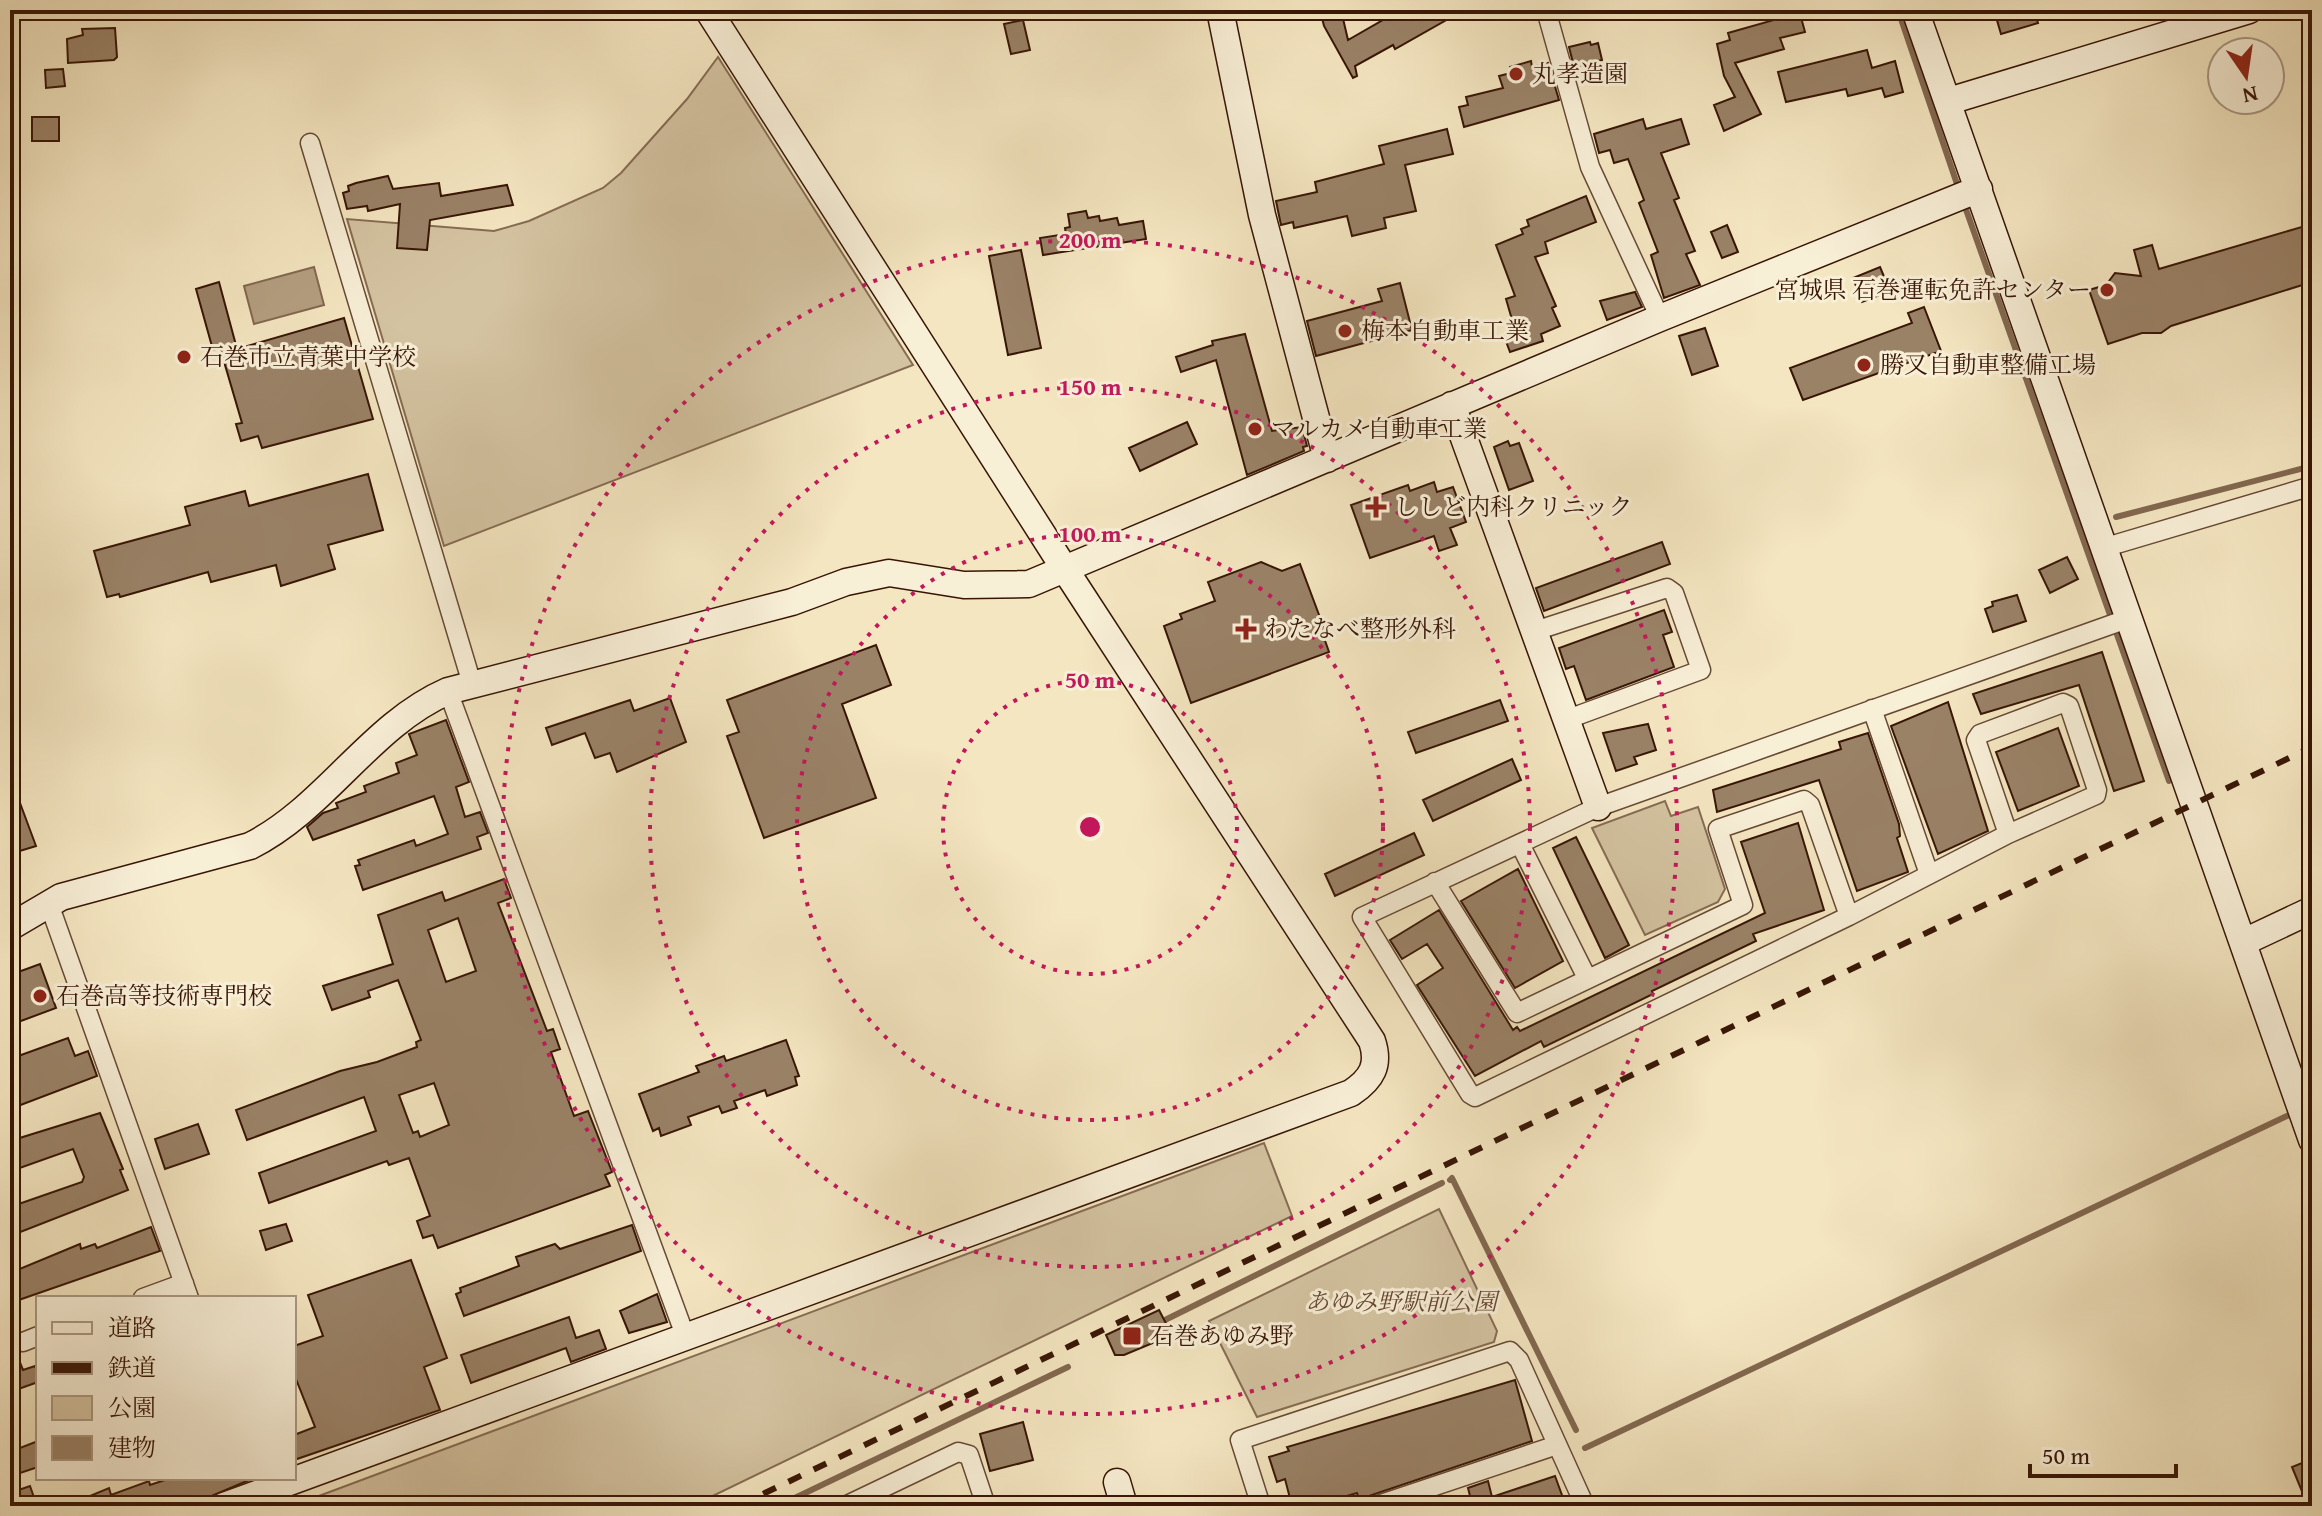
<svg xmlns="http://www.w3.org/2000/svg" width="2322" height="1516" font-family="'Gentium Book Plus','Noto Serif JP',serif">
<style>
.green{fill:#d4c3a1;stroke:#866c54;stroke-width:2}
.water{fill:#b49f81;stroke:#826850;stroke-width:2}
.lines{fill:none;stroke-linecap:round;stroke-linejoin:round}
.stream{stroke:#826850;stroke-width:6}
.building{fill:#9a8267;stroke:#381606;stroke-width:2;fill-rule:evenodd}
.street-casing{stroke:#674a35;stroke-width:21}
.secondary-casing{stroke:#381606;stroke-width:29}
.street{stroke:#f8efd7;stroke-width:18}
.secondary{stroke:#f8efd7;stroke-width:26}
.rail{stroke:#381606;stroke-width:6;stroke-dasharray:14 14;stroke-linecap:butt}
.ring{fill:none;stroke:#c2185b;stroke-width:4;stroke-dasharray:4 8}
.poi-dot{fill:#8f2418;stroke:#f8efd7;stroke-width:3}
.labels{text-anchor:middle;stroke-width:6;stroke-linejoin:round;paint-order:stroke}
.poi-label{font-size:24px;fill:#381606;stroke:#f8efd7;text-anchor:start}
.park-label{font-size:24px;font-style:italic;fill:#674a34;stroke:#f8efd7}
.centre{fill:#c2185b;stroke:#f8efd7;stroke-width:4}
.ring-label{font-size:24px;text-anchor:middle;font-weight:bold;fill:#c2185b;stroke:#f8efd7;stroke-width:6;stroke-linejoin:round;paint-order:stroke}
</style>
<rect width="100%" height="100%" fill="#f4e6c1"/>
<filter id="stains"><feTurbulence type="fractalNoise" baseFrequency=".0025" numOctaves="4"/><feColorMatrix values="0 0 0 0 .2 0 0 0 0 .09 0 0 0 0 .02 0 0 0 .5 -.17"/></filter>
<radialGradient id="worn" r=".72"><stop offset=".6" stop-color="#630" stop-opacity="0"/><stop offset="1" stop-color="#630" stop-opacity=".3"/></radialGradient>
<path class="green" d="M718 57 913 365 444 546 347 219 494 231 529 221 603 188 621 173 687 99Z
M1665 801 1671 816 1698 807 1725 889 1718 902 1645 935 1592 828Z
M1264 1143 1292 1216 692 1506H292Z
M1439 1209 1497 1331 1494 1342 1257 1417 1209 1321Z"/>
<path class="water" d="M314 267 324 305 254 324 244 286Z"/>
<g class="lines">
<path class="stream" d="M1898 10 1959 190
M1964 204 2169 781
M2116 517 2312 466
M1450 1180 1452 1178 1576 1430
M1165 1320 1442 1183
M1585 1448 2289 1115
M778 1506 1068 1367"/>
</g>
<path class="building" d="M1320 10H1341L1348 40 1397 12 1399 16 1409 10H1464L1395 49 1393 45 1355 66 1357 76 1353 78 1324 26Z
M1779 10H1799L1805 32 1780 38 1784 49 1735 63 1761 114 1724 131 1714 105 1735 97 1724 76 1717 44 1730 40 1728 33 1781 18Z
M1994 10H2034L2038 23 2001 34Z
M1023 20 1030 50 1011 54 1004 24Z
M115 28 117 57 114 60 68 63 67 39 83 35 82 29Z
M1590 42 1591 45 1598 43 1602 60 1574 67 1569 47Z
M1867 50 1872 68 1895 61 1903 92 1885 97 1882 88 1848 96 1846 89 1786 102 1778 72Z
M1531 61 1532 67 1548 63 1559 100 1464 127 1459 107 1468 105 1466 97 1503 88 1499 76 1511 73 1510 67Z
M63 69 65 86 46 88 45 70Z
M32 117H59V141H32Z
M1643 119 1646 129 1681 119 1689 144 1661 153 1679 198 1674 200 1695 251 1686 254 1700 285 1664 298 1651 255 1658 252 1639 203 1644 200 1628 159 1614 163 1610 150 1599 153 1594 134Z
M1447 129 1453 154 1405 165 1416 211 1384 218 1386 228 1352 236 1347 216 1294 228 1293 222 1281 225 1276 201 1317 192 1315 182 1384 164 1379 146Z
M388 176 393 189 439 183 441 196 507 185 513 205 430 220 427 250 397 248 400 204 368 211 367 206 347 209 343 193 349 191 348 186 356 183Z
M1586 196 1596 222 1545 242 1548 253 1535 257 1556 306 1552 308 1560 326 1541 334 1543 341 1510 352 1504 336 1515 330 1506 299 1515 296 1496 245 1523 234 1521 229 1529 226 1527 220Z
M1086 211 1088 218 1099 216 1100 221 1117 218 1119 225 1143 221 1146 239 1043 255 1040 238 1066 234 1065 228 1070 227 1068 214Z
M2312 224V282L2171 326 2161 333H2142L2108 344 2089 290 2106 285 2115 273 2141 276 2134 250 2152 245 2159 269Z
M1727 225 1738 252 1722 258 1711 232Z
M1021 250 1041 348 1008 355 989 256Z
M1880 267 1890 291 1862 302 1853 278Z
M219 282 237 349 344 318 373 419 262 448 258 436 241 441 236 424 242 423 220 348 213 350 196 289Z
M1400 283 1412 330 1316 356 1307 321 1382 301 1378 289Z
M1635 292 1642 307 1607 320 1600 301Z
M1924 307 1941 351 1803 400 1790 368 1912 323 1908 313Z
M1705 328 1718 366 1692 375 1679 336Z
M1245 334 1272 431 1302 427 1307 446 1303 447 1304 451 1247 475 1216 360 1181 372 1176 357 1213 345 1212 341Z
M1187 422 1197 444 1140 471 1129 448Z
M1508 441 1510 446 1519 443 1533 481 1509 490 1494 447Z
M368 474 383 530 328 545 335 569 281 586 276 565 211 582 208 572 120 597 119 594 107 597 94 551 190 525 185 507 245 491 249 506Z
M1434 482 1437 492 1453 487 1466 522 1450 528 1457 545 1439 551 1434 536 1370 558 1351 505 1408 485 1410 491Z
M1662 542 1670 564 1544 611 1536 588Z
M2067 557 2078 579 2050 593 2039 570Z
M1261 562 1282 571 1300 564 1325 631 1322 632 1329 652 1191 703 1164 626 1182 619 1180 614 1215 601 1208 582Z
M2017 595 2026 621 1993 632 1985 609 1993 606 1992 602Z
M1664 610 1672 632 1663 635 1674 667 1586 700 1574 666 1566 669 1559 648Z
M876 645 891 685 842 704 876 798 764 838 727 736 739 732 727 700Z
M2102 652 2144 781 2114 791 2079 685 1981 714 1973 694Z
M670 698 686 742 617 772 610 753 595 758 585 733 552 745 546 728 630 700 634 711Z
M1500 700 1508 721 1416 753 1408 732Z
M1948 702 1988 831 1938 854 1891 726Z
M446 720 469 782 456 787 465 817 480 812 488 833 477 837 481 849 363 890 355 866 360 865 358 860 414 840 416 846 448 834 434 796 313 840 307 827 323 813 338 808 336 803 366 792 364 786 399 773 396 763 417 755 409 734Z
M1648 724 1656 750 1634 757 1637 764 1616 771 1603 733Z
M2058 728 2079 786 2018 811 1996 752Z
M1868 733 1899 824 1900 836 1897 838 1908 872 1857 891 1819 780 1717 812 1713 790 1841 749 1839 742Z
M1512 759 1521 780 1433 821 1423 800Z
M10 776 36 846 10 854Z
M1798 823 1824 910 1753 934 1756 941 1652 991 1653 994 1544 1047 1541 1041 1475 1076 1417 985 1443 968 1427 944 1402 959 1390 940 1439 910 1513 1030 1517 1027 1520 1031 1765 913 1741 842Z
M1414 833 1424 855 1335 896 1325 874Z
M1576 837 1629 945 1605 958 1553 848Z
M1518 869 1563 961 1515 988 1461 901Z
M504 879 511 898 498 903 547 1031 553 1029 560 1049 551 1052 574 1116 588 1111 612 1172 605 1175 610 1186 438 1248 433 1235 423 1238 417 1221 430 1216 409 1158 389 1165 387 1161 269 1203 259 1173 376 1131 364 1097 247 1140 236 1110 340 1071 377 1062 417 1047 416 1042 421 1040 398 980 368 991 370 997 332 1010 323 986 393 964 378 915 442 892 445 901ZM458 918 476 971 446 982 428 930ZM434 1083 449 1125 420 1137 418 1131 413 1133 399 1095Z
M40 964 56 1008 10 1025V975Z
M68 1038 75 1056 88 1051 97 1076 10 1109V1059Z
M786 1040 799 1076 795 1077 797 1085 767 1096 765 1090 734 1101 737 1108 722 1113 719 1106 688 1117 691 1125 661 1136 659 1128 653 1131 639 1094 699 1072 696 1066 724 1056 726 1061Z
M100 1113 123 1169 120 1170 128 1190 10 1236V1207L82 1182 84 1177 73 1149 17 1169 10 1141Z
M198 1124 209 1154 165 1169 155 1139Z
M286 1224 292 1241 266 1250 260 1231Z
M632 1225 641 1251 464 1316 456 1294 461 1292 460 1288 519 1266 516 1257 555 1244 560 1249Z
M151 1227 160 1251 10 1303V1273L80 1244 81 1249 95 1244 97 1248Z
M411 1260 447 1358 424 1367 440 1410 294 1460V1435L315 1427 294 1374V1346L323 1336 308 1295Z
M657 1294 667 1322 629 1333 620 1311Z
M1159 1310 1172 1335 1124 1355H1115L1106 1335Z
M569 1317 576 1338 599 1330 606 1349 571 1362 566 1348 471 1383 461 1355Z
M10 1338 23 1370 35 1366 38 1374V1382L10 1392Z
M1515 1380 1532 1441 1369 1496 1359 1499 1357 1493 1326 1502 1327 1506H1292L1285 1479 1277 1482 1269 1457 1289 1451 1287 1447Z
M1023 1422 1033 1460 990 1471 980 1434Z
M38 1441V1467L20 1473 12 1451Z
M2312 1459V1506H2308L2292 1467Z
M1555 1476 1563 1498 1540 1506H1479L1478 1502 1472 1504 1468 1488 1488 1481 1492 1497Z
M171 1478H254L188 1506H66L109 1488 111 1495 149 1481 150 1485Z
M30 1486 37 1506H10V1493Z"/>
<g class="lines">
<g class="street-casing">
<path id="street" d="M1546 10 1590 167 1660 318
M310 143 472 684
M2103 548 2312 486
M1535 631 1667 588 1674 593 1701 670 1568 719
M448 691 686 1338
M1872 709 1929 874
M2008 834 1976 740 1980 734 2063 703 2069 706 2097 790 2096 795 2008 834 1849 916 1475 1097 1470 1094 1362 917 1598 807 2127 619
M1520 844 1587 978
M1435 882 1517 1013 1743 905 1718 829 1804 800 1810 805 1849 916
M48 901 189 1298
M143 1298 184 1283
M23 1342 38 1336
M845 1506 958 1452 969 1455 986 1506
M1261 1506 1240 1440 1510 1351 1519 1360 1585 1506
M1375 1506 1557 1445"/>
</g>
<g class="secondary-casing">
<path id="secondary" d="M1220 10 1262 215 1327 459
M1915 10 2312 1140
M1949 101 2249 10
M1452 405 1598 807
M10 927 61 897 250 846C326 808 370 725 448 691L792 602 846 582 889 573 964 585 1029 584 1660 318 1979 189
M2244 942 2312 910
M1117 1482 1124 1506
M224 1506 1351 1093C1372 1079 1380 1065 1372 1041L1066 571 708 10"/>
</g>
<use href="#street" class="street"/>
<use href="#secondary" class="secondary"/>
<path class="rail" d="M738 1506 2312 747"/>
</g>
<g class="ring">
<circle cx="1090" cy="827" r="147"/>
<circle cx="1090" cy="827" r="293"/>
<circle cx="1090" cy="827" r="440"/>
<circle cx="1090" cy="827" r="587"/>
</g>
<g class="poi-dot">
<circle cx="1516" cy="74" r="8"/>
<circle cx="2107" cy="290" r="8"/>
<circle cx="1345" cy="331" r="8"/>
<circle cx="184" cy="357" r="8"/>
<circle cx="1864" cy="365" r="8"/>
<circle cx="1255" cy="429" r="8"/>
<path d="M1372 495h8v8h8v8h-8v8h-8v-8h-8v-8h8z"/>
<path d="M1242 617h8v8h8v8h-8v8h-8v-8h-8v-8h8z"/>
<circle cx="40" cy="996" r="8"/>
<rect x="1122" y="1326" width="20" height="20" rx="4"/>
</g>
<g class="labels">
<g class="poi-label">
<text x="1532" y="82">丸孝造園</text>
<text x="2091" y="298" text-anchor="end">宮城県 石巻運転免許センター</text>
<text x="1361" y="339">梅本自動車工業</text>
<text x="200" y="365">石巻市立青葉中学校</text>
<text x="1880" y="373">勝又自動車整備工場</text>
<text x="1271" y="437">マルカメ自動車工業</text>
<text x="1394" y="515">ししど内科クリニック</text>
<text x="1264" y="637">わたなべ整形外科</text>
<text x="56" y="1004">石巻高等技術専門校</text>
<text x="1150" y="1344">石巻あゆみ野</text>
</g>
<g class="park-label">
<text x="1401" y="1310">あゆみ野駅前公園</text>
</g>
</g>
<circle cx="1090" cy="827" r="12" class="centre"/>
<g class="ring-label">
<text x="1090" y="248">200 m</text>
<text x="1090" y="395">150 m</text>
<text x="1090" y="542">100 m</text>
<text x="1090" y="688">50 m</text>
</g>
<rect width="2322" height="1516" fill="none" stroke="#f4e6c1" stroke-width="40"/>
<rect x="12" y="12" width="2298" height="1492" fill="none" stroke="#381606" stroke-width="4"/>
<rect x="20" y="20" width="2282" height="1476" fill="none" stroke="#381606" stroke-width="2"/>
<rect x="36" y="1296" width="260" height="184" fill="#f8efd7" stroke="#ab9883" stroke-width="2"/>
<rect x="52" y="1322" width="40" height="12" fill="#f8efd7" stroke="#ab9883" stroke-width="2"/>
<text x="108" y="1336" font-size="24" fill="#381606">道路</text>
<rect x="52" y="1362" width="40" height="12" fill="#381606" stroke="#ab9883" stroke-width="2"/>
<text x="108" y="1376" font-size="24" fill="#381606">鉄道</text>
<rect x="52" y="1396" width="40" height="24" fill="#d4c3a1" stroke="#ab9883" stroke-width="2"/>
<text x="108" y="1416" font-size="24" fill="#381606">公園</text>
<rect x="52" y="1436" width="40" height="24" fill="#9a8267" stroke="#ab9883" stroke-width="2"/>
<text x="108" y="1456" font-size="24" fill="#381606">建物</text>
<g transform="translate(2246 76) rotate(167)"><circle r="38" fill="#f8efd7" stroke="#ab9883" stroke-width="2"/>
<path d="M0-6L14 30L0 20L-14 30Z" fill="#8f2418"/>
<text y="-12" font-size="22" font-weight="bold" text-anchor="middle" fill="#381606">N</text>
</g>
<path d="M2030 1464v12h146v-12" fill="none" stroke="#381606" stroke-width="4"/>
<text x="2042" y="1464" font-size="24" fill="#381606" stroke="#f8efd7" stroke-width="6" paint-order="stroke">50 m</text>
<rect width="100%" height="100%" filter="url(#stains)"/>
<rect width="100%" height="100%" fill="url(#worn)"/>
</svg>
